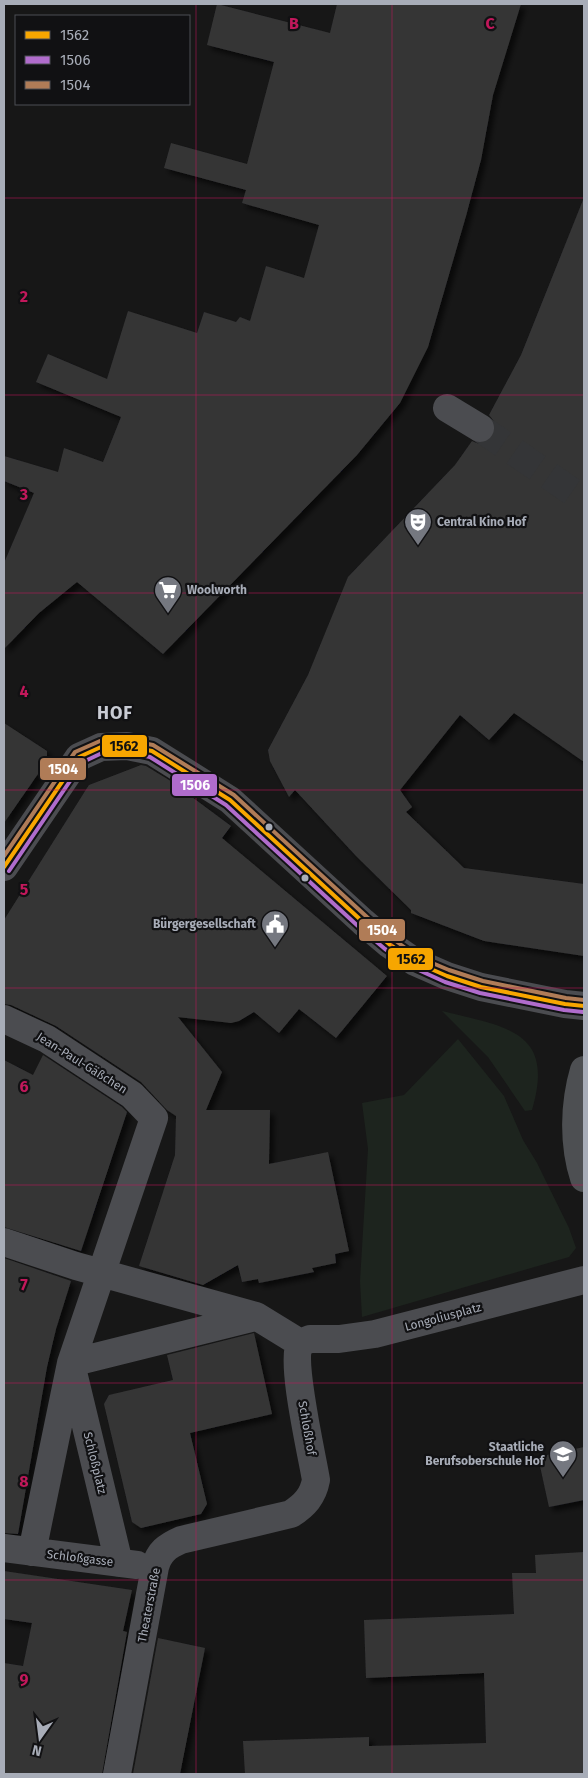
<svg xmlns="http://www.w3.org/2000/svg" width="588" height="1778" font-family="'Fira Sans',sans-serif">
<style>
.green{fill:#1d241e}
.building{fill:#353536;filter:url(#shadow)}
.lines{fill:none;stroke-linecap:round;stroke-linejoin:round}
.minor-tunnel{stroke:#343537;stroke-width:28;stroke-dasharray:28 14;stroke-linecap:butt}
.minor{stroke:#4b4c50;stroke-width:28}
.major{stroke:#4d4f52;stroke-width:28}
.bus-1-casing{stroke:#111113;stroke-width:8}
.bus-2-casing{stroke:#111113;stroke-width:8}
.bus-3-casing{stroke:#111113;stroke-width:8}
.bus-1{stroke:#f7a600;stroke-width:4}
.bus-2{stroke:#b06ccc;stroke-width:4}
.bus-3{stroke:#b07c57;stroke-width:4}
.grid{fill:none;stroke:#c2185b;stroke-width:1;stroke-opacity:0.55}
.bus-dot{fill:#a8adb8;stroke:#111113;stroke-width:2}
.labels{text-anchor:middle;stroke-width:4.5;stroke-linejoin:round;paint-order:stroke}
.poi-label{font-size:12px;font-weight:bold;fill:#a8adb8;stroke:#111113;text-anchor:start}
.street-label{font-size:12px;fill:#a8adb8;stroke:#111113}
.district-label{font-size:18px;font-weight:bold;letter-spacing:1px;fill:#c9ccd4;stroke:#111113}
.grid-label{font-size:16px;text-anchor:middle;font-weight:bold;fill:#c2185b;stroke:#111113;stroke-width:4.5;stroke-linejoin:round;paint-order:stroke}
.line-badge{stroke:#111113;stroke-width:2}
.badge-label{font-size:14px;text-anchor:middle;font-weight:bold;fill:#fff}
.pale-badge-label{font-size:14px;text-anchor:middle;font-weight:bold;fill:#111}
</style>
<defs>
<filter id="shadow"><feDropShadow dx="4.5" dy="4.5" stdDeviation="2.5" flood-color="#0009"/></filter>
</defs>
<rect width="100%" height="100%" fill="#171717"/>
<path class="green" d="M442 1011C504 1027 556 1029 532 1110L525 1111 488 1057Z
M458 1039 504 1096 523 1140 537 1163 569 1228 576 1248 569 1257 362 1317 360 1281 368 1149 362 1103 404 1095Z"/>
<path class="building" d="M217 4 330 33 337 4H521L493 95 481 160 466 216 428 347 400 403 357 455 163 654 77 582 39 613 4 649V563L34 493 4 481V456L58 472 64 448 103 462 121 417 36 382 48 354 107 379 128 311 197 333 204 312 236 322 240 317 250 321 266 266 304 278 319 225 242 203 246 190 164 168 171 143 247 164 274 62 207 45Z
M583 200 584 762 514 713 489 740 460 715 400 790 412 807 406 812 464 868 584 884V956L484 941 411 913V910L356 856 295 790 289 797 270 761 268 750 308 675 348 577 455 465 472 441 479 444 487 442 494 436 496 428 494 421 489 415 521 355Z
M4 723 47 751V761L4 823Z
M141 765 146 766 169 780 231 826 222 838 387 976 336 1038 299 1009 279 1033 254 1012 239 1021 231 1023 178 1017 222 1072 206 1110H270L269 1164 328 1152 349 1251 335 1254 336 1263 312 1268 314 1272 259 1283 258 1279 242 1282 238 1265 203 1285 139 1266 175 1155 176 1116 167 1110 141 1082 56 1026 11 1005 4 1004V920L87 788 89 785Z
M43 1055 122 1107 127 1112 81 1251 4 1227V1060L33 1075Z
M4 1258 71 1281 56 1329 47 1367 18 1534 4 1533Z
M254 1333 272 1414 190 1433 207 1504 201 1514 141 1528 132 1522 104 1404 109 1395 173 1380 167 1355Z
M584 1447V1500L549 1507 538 1457Z
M584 1552V1774H245L243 1741 369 1737V1746L486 1743 484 1673 366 1678 364 1620 514 1614 512 1573H536L535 1555Z
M4 1571 132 1590 123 1631 127 1632 102 1774H4V1663L23 1666 32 1623 4 1619Z
M158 1638 205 1648 180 1774H133Z"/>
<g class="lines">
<path class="minor-tunnel" d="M480 428 574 493 584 496"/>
<path class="minor" d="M447 408 480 428
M4 867 79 757 101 747 127 746 152 751 230 800 363 922 389 944 415 962 447 976 481 987 565 1004 584 1006
M4 1019 47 1039 132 1095 154 1118 71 1363 32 1552
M4 1242 76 1266 256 1316 300 1343
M300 1343 310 1339H339L375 1334 584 1280
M71 1363 255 1317
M73 1372 119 1563
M4 1548 137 1565
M117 1774 155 1567C159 1552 167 1546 181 1540L291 1514C305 1505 313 1496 316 1480 312 1455 290 1361 300 1343"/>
<path class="major" d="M584 1070C574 1104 573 1144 584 1178"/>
<g class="bus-1-casing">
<path id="bus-1" d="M4 867 79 757 101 747 127 746 152 751 230 800 363 922 389 944 415 962 447 976 481 987 565 1004 584 1006"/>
</g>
<g class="bus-2-casing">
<path id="bus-2" d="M9 871 83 762 102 753 127 752 150 757 226 805 359 927 385 949 412 967 445 982 480 993 564 1010 583 1012"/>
</g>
<g class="bus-3-casing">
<path id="bus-3" d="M4 856 75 752 100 741 127 740 153 745 234 795 367 917 393 939 418 957 449 970 483 981 566 998 584 1000"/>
</g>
<use href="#bus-1" class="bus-1"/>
<use href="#bus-2" class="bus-2"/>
<use href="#bus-3" class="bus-3"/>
</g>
<path class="grid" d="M196 4V1774M392 4V1774M4 198H584M4 395H584M4 593H584M4 790H584M4 988H584M4 1185H584M4 1383H584M4 1580H584"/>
<defs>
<g id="theatre-pin" transform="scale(1.4375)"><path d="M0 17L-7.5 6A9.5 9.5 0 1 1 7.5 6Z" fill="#757880" stroke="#111113"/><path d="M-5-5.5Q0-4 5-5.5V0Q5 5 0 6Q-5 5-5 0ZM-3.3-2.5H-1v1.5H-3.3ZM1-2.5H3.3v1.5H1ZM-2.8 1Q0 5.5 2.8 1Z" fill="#fff"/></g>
<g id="supermarket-pin" transform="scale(1.4375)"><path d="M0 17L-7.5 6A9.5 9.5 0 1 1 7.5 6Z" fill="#757880" stroke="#111113"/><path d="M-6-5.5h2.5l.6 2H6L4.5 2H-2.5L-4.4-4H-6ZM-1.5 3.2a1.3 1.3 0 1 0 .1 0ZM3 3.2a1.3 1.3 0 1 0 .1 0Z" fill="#fff"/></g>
<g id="civic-pin" transform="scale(1.4375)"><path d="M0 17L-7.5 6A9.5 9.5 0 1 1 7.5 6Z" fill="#757880" stroke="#111113"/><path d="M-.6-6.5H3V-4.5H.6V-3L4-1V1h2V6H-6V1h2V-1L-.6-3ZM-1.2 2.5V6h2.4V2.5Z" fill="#fff"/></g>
<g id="school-pin" transform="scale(1.4375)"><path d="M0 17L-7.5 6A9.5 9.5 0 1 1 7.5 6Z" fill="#757880" stroke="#111113"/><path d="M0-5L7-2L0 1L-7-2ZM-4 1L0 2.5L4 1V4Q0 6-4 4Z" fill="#fff"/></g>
</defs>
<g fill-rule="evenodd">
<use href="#theatre-pin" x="418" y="522"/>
<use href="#supermarket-pin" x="168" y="590"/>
<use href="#civic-pin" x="275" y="924"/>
<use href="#school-pin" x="563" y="1454"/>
</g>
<g class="bus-dot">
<circle cx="269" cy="827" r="4.5"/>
<circle cx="305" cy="878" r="4.5"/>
</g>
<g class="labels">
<g class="poi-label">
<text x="437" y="526">Central Kino Hof</text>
<text x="187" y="594">Woolworth</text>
<text x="256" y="928" text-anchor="end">Bürgergesellschaft</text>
<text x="544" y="1451" text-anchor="end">Staatliche<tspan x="544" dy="14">Berufsoberschule Hof</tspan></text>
</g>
<g class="street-label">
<text transform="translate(82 1063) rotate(32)" y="4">Jean-Paul-Gäßchen</text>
<text transform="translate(443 1317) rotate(-15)" y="4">Longoliusplatz</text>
<text transform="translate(307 1428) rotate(80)" y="4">Schloßhof</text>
<text transform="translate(95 1463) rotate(76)" y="4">Schloßplatz</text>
<text transform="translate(80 1558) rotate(7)" y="4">Schloßgasse</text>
<text transform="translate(149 1605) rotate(-79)" y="4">Theaterstraße</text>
</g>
<g class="district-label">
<text x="115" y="719">HOF</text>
</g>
</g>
<g class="grid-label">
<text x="294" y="29">B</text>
<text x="490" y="29">C</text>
<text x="24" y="302">2</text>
<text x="24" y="500">3</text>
<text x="24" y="697">4</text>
<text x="24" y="895">5</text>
<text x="24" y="1092">6</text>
<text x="24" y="1290">7</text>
<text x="24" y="1487">8</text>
<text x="24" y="1685">9</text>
</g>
<g class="line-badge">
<rect x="101" y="734" width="47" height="24" rx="5" fill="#f7a600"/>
<rect x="39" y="757" width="48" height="24" rx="5" fill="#b07c57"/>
<rect x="171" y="773" width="47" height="24" rx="5" fill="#b06ccc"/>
<rect x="358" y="918" width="48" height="24" rx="5" fill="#b07c57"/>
<rect x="387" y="947" width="47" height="24" rx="5" fill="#f7a600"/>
</g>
<g class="badge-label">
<text x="63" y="774">1504</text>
<text x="195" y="790">1506</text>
<text x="382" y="935">1504</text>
</g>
<g class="pale-badge-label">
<text x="124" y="751">1562</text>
<text x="411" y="964">1562</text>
</g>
<rect width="588" height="1778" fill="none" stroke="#a8adb8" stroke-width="10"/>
<rect x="15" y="15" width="175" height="90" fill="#111113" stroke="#4d4f55"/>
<rect x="25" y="31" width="25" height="8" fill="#f7a600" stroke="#4d4f55"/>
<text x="60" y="40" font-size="15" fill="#a8adb8">1562</text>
<rect x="25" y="56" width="25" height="8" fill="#b06ccc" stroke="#4d4f55"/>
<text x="60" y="65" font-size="15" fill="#a8adb8">1506</text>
<rect x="25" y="81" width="25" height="8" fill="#b07c57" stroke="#4d4f55"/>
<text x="60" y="90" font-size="15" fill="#a8adb8">1504</text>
<g transform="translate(40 1738) rotate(194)" stroke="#111113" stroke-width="4" paint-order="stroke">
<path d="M0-4L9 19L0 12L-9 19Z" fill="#a8adb8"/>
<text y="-8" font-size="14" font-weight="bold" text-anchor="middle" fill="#a8adb8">N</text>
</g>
</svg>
